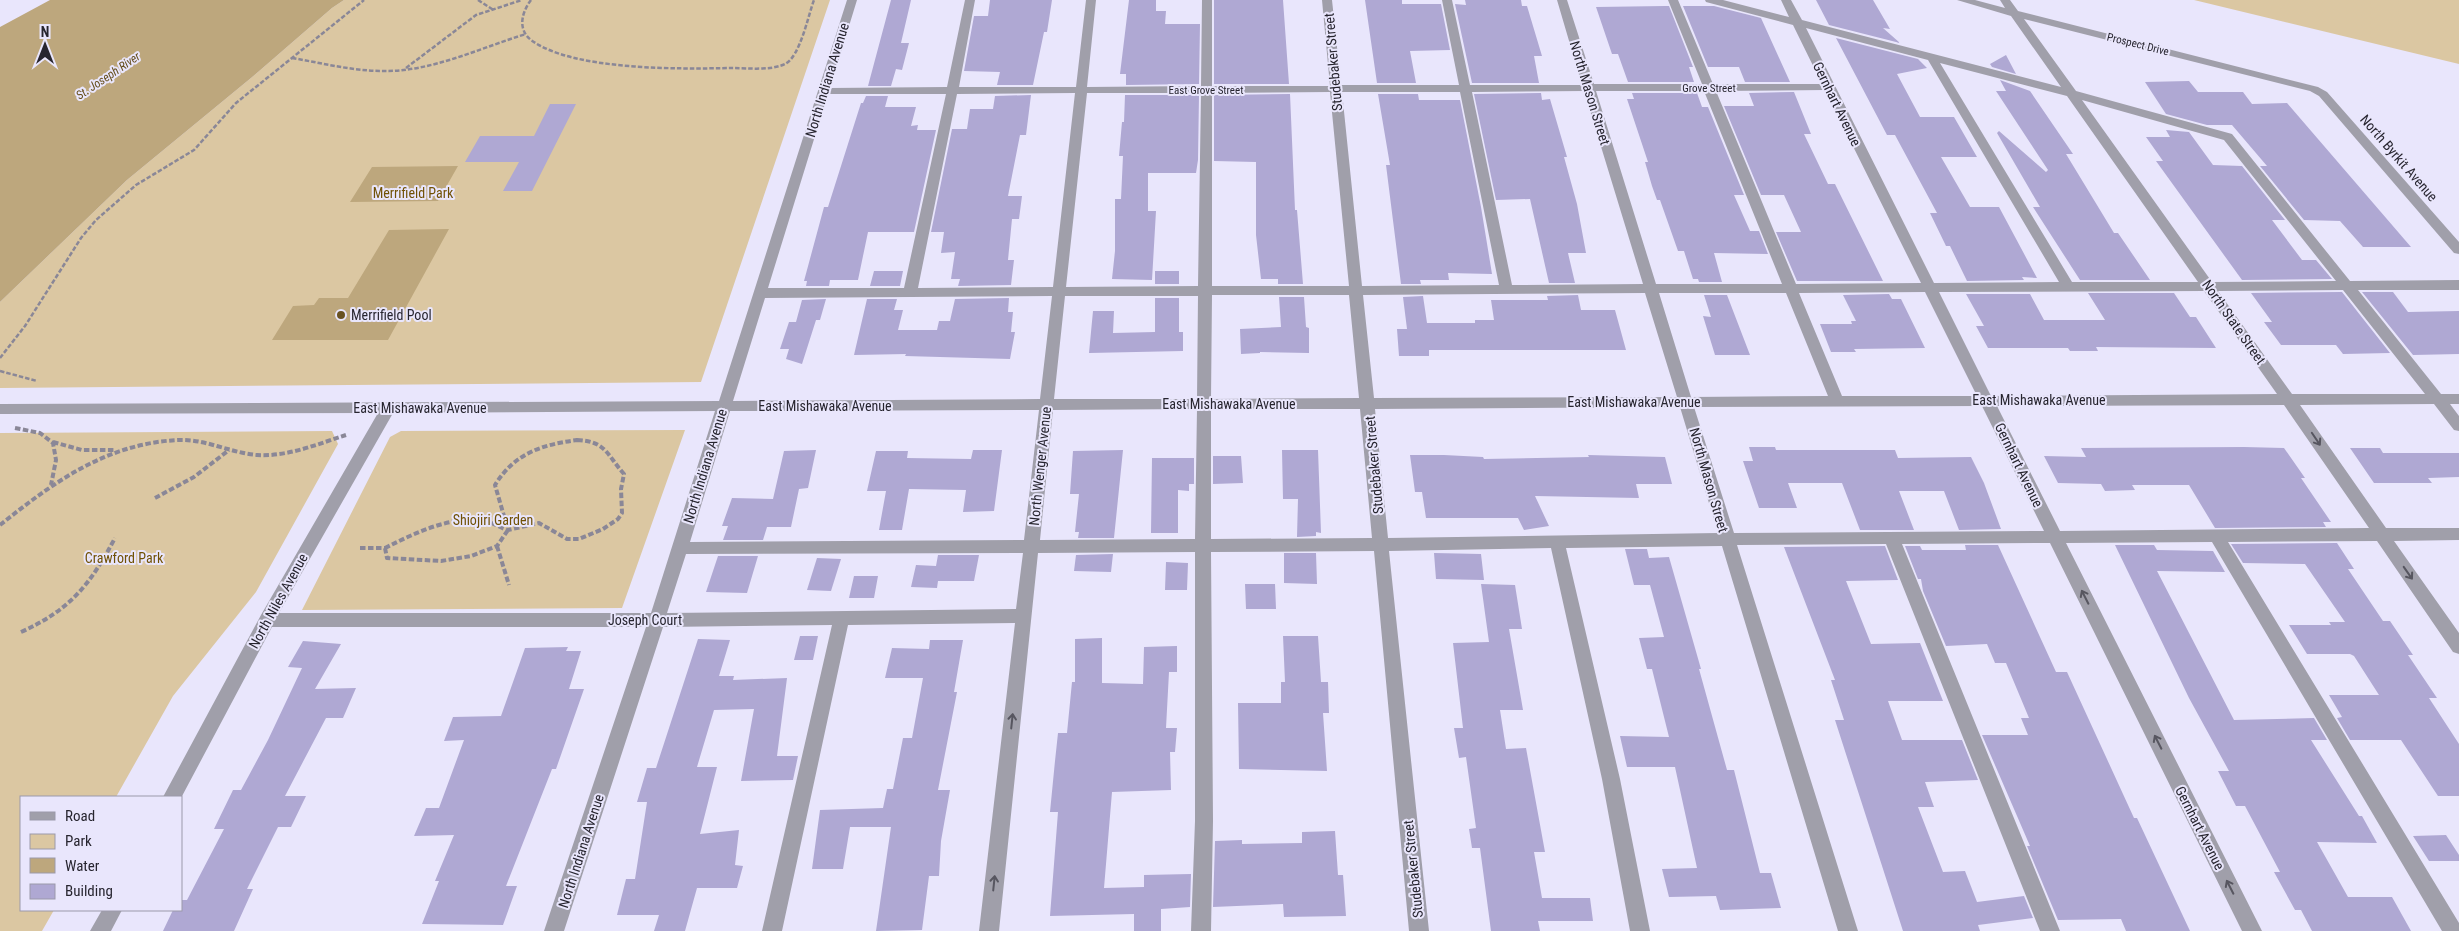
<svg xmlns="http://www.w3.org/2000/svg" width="2459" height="931" font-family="'Roboto Condensed',sans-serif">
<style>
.green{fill:#dbc7a2}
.water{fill:#bda77d}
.building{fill:#afa8d3}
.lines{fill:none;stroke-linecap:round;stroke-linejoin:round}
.path-far1{stroke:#8a8797;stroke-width:2.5;stroke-dasharray:4.5 2;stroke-linecap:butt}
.path{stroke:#8a8797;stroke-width:4;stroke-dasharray:5.5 2.5;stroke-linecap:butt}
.minor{fill:#a09faa;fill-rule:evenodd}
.oneway{stroke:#575660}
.poi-dot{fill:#695222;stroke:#e9e6fc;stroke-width:2}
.labels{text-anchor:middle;stroke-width:4;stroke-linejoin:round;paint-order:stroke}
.far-street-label{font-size:11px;fill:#27252f;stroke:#e9e6fc}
.far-water-label{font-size:12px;font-style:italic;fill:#644d1b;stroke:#e9e6fc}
.street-label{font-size:14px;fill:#27252f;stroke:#e9e6fc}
.park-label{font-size:14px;fill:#705105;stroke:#e9e6fc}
.poi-label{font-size:14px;fill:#27252f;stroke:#e9e6fc;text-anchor:start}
</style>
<rect width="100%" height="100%" fill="#e9e6fc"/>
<path class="green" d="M344 0H830L701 382 0 388V302L127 180 251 78 332 8Z
M2194 0H2459V64Z
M685 430 622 608 302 610 390 437 401 431Z
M332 431 338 444 256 592 173 696 116 797H21V910H54L42 931H0V433Z"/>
<path class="water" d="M50 0H344L332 8 251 78 127 180 0 302V27Z
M458 166 438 201 350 202 372 167Z
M449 229 388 340H272L293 306 314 305 319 298H348L389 230Z"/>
<path class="building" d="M891 0H911L901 43H909L902 70 896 69 891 86H868Z
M990 0H1052L1047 32H1044L1033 85H997L1000 72 964 71 974 16H988Z
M1129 0H1156V11H1166L1165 24H1200L1199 84 1126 85V74H1120Z
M1214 0H1283L1289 84H1214Z
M1365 0H1402V4H1441L1450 50 1410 51 1416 83H1377Z
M1465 0H1521L1522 6H1527L1542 56H1534L1539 83H1472L1455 4 1466 5Z
M1816 0H1873L1890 29 1883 28 1900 43 1829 25Z
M1665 6H1669L1693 67H1689L1694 82H1628L1618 54H1612L1596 7Z
M1683 6H1714L1761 18 1790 82H1745L1739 67H1708Z
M1836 38 1918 59 1927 68 1897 74 1920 117H1954L1977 157H1941L1970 207H1999L2037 278 2022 277 2024 280 1967 281 1950 246H1946L1930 213H1937L1895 135H1887Z
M2006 55 2016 74 1992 67 1990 64Z
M2000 80 2030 91 2073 154H2066L2114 233H2118L2150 280H2080L2033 207H2040L1997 133 1999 131 2046 172 2048 170 1996 91H2006Z
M2189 81 2198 92H2243L2252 104 2287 103 2411 247H2363L2340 221 2304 220 2260 166H2267L2232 125H2207L2166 114 2145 82Z
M1794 92 1811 134H1804L1828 184H1835L1883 281H1797L1776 232H1801L1784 195H1761L1724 106H1754L1749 93Z
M1541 93 1542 100 1550 99 1567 157H1564L1577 204 1586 253H1568L1575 283H1549L1530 199 1496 200 1474 94Z
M1632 93H1697L1702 107H1708L1744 195H1734L1750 231H1759L1768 254 1714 253 1722 282H1699L1698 279H1693L1684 251H1678L1660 200H1657L1652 186 1645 162H1648L1627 99H1634Z
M1290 94 1295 210H1297L1303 284H1278V279H1261L1256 235V162L1214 161V95Z
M1378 94H1418L1419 100H1460L1481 207 1492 274 1448 273 1449 280H1420L1421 284H1401L1386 165H1390Z
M1031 95 1026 135H1020L1008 196H1022L1019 219H1012L1008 260H1014L1011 285 958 286 960 279H951L955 252 941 253 944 232H931L952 129H967L970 109H993L995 96Z
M1125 95H1199L1198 160 1196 173H1148V211H1156L1152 280 1112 279 1115 251V199H1121L1123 156H1119L1122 122H1124Z
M866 96H888L885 107H916L911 126 918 125 917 130H936L914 232H868L858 280H830L829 286H806L807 281H804L824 207H828L861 103H863Z
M550 104H576L532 191H503L519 162H465L480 136H534Z
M2166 130 2189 132 2213 165 2242 166 2285 220H2272L2302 260H2316L2332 279 2242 280 2156 161H2163L2146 137H2170Z
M874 271H903L900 286H870Z
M1155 271H1179V284H1155Z
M2342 292 2390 353 2343 354 2336 345H2281L2264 322H2272L2251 293Z
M2362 292H2393L2408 312 2459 311V354L2413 355Z
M2088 293H2174L2190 317H2196L2216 348 2096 347 2098 351H2070L2068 348H1988L1976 326H1984L1966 294H2030L2044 320H2105Z
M1889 294 1892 299H1901L1925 348 1854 349 1856 352H1831L1820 324H1852L1851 321H1856L1843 295Z
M1578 295 1581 310H1615L1626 350H1429V356H1399L1397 329H1407L1403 297 1423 296 1427 323H1475V320H1494L1491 300H1548L1547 296Z
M1704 295H1727L1750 355H1715L1703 316 1711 317Z
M1279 297H1304L1306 327 1309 328V353L1260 352V353L1241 354 1240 329 1281 327Z
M1009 298 1008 312H1013L1011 332H1015L1010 359 905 356 906 354 854 355 867 299H897L894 310H903L898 330H937L939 321H950L955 299Z
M1155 298H1179V332H1183V351L1089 353 1093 311H1114L1113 333 1155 332Z
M826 299 820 320H816L802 364 786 359 789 349H780L789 322H796L802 300Z
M1749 447H1775L1776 450H1895L1898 458 1971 457 1984 483 2001 529 1959 530 1944 491H1899L1914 530H1860L1842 483H1788L1797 508H1759L1743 461H1753Z
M2244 447 2284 448 2305 478H2301L2331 522H2323L2326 527 2215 528 2189 485H2132L2135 490 2105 491 2101 484 2058 483 2044 456 2086 457 2081 448Z
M2350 448H2380L2383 453H2459V477L2428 478 2432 483H2374Z
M816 450 808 488 799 489 791 527H767L763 540H723L728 526H722L732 498 773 499 784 451Z
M973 450H1002L994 511 963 512 966 490 909 489 902 530H879L886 491H867L876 451H908L907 458 971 459Z
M1123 450 1114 538H1078L1079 532H1075L1079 494H1070L1073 451Z
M1282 450H1318L1321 533 1316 532V536L1297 537 1298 499H1283Z
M1410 455H1444L1483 457 1484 459 1589 457 1588 455 1665 457 1672 484H1636L1639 498 1535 496 1549 526 1524 530 1518 518H1426L1422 492H1415Z
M1213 456H1241L1243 483 1213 484Z
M1152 458H1194V484H1189V491L1178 490V533H1151Z
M2337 543 2354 569H2348L2383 621H2390L2413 655H2408L2437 698H2429L2459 744V796H2438L2401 740H2350L2337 718 2342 717 2329 695H2379L2354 656 2350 654H2307L2289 625H2331L2329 622H2345L2305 564 2243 563 2231 544Z
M1965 545H1998L2056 672H2067L2134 818H2137L2190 931H2126L2121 919 2058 920 2027 846H2030L1982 735H2028L2021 718H2029L2006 663H1995L1987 644 1946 646 1923 591 1921 579H1918L1905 546H1920L1922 550H1966Z
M2115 545H2154L2157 550 2213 551 2225 572 2157 571 2234 720 2314 718 2327 740H2311L2359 816H2362L2377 843 2317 842 2348 897H2392L2411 931H2312L2301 910H2295L2274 872H2280L2245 806H2236L2218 771H2229L2189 698Z
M1885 546 1898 580 1846 581 1871 644 1920 643 1943 701H1888L1902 740H1962L1978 780 1925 782 1934 807H1918L1943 872 1965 871 1977 902 2024 896 2033 918 1978 925 1980 931H1903L1835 720H1844L1831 680H1835L1784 547Z
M1625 549H1647L1649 558 1669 557 1701 669H1699L1727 770H1734L1760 873H1771L1781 908 1720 910 1716 896 1669 897 1662 869 1697 868 1675 767H1627L1620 736 1669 737 1652 669H1647L1639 638 1664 637 1650 585H1634Z
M1284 553H1316L1317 584 1284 583Z
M1434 553 1481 554 1484 580 1436 579Z
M1113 554 1111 572 1074 571 1076 555Z
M938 555H979L974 581H938L937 588 911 587 916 565 936 566Z
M718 556H758L747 593 706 592Z
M817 558 841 559 831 591 807 590Z
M1166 562 1188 563 1187 590H1165Z
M854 576H878L874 598H849Z
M1245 584H1275L1276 609H1246Z
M1481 584 1515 585 1522 629H1509L1523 710H1500L1506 749 1526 748 1545 852H1534L1542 898H1590L1593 921H1538L1540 931H1491L1480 848H1472L1469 829 1476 828 1466 757 1459 758 1454 728H1463L1453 643 1489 642Z
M800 636H818L813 660H794Z
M1283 636H1318L1321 682H1328L1329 713H1323L1327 771 1239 769 1238 703H1281V682H1285Z
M1102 638V683L1143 684 1144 647 1177 646V672H1169L1166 728H1177L1175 752H1170L1171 790 1112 792 1104 888 1144 887V875L1191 874 1190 907 1161 909V931H1134V914L1050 916 1058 812H1050L1055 761 1058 733H1067L1072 682H1075V639Z
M698 639 730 640 719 676H734L733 680 787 678 777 756H798L793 780 741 781 754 709 714 710 697 767H717L700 834 739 830 735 865 743 866 737 888H697L685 931H654L659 915H617L626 879H635L647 802H637L647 768H656Z
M930 640H963L954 692H957L938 790H950L941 841 939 876H929L922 930 876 931 891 827H850L843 869H812L820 810 883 808 887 789H893L903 738H912L923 678H885L892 648 929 649Z
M303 641 341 644 315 689 356 688 343 718H326L285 796H306L291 827H278L247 889H253L234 931H163L173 910H181V900H187L224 829H214L233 790H241L268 740 302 668 288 667Z
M568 647 566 651H581L569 689H584L556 769H552L506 886H517L503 925 422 924 439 881H435L454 835 414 836 426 808H439L464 740 444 741 453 717 501 716 525 648Z
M1335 831 1338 875H1343L1346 916 1284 917 1283 904 1213 907 1215 841 1242 840V844L1302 843V832Z
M2446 835 2459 855V861H2429L2413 836Z"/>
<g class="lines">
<path class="path-far1" d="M478 0 492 9
M531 0C522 12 517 29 531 40 573 71 681 69 732 68 748 68 770 71 785 64 800 57 808 16 814 0
M292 58C322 63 352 71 383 71 431 72 480 48 526 34
M406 68 476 15 522 0
M0 358 25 326 81 238 96 220 136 185 194 150 236 103 364 0
M0 371 37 381"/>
<path class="path" d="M15 428 40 433 53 443 56 460 51 485
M577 440C606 441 607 455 624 474L621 489 622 513 618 519 603 529 579 539H567L539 523 508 530 495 485C515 453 541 445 577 440Z
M53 442 82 450H115
M155 498 194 477 229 450
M0 525C54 482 107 443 179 440 206 439 231 453 257 455 287 457 318 444 346 435
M497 546 509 585
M360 548H385
M385 548 387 558 441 561 471 556 497 546 508 530
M385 548C415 533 451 515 486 521 494 523 500 528 508 530
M21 632C70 610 90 585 115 538"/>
<path class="minor" d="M847 0H857L830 88 947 87 965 0H975L959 87H1076L1086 0H1096L1087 87 1201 86 1202 0H1212V86H1330L1322 0H1332L1341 85H1459L1442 0H1452L1470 85H1582L1557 0H1567L1594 84H1702L1668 0H1678L1713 84H1822L1793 25 1706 2 1705 0H1723L1789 17 1781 0H1791L1802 20 2061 87 2011 16 1957 0H1975L2005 8 2000 0H2010L2018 11 2318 87 2327 92 2459 242V254L2454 253 2319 96 2310 91 2024 19 2076 91 2232 134 2350 281 2459 280V290H2358L2441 394H2459V404H2450L2459 416V431L2454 430 2434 404 2300 405 2386 528H2459V540L2394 541 2459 633V654L2453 652 2377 541 2228 542 2459 923V931H2442L2212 542 2066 543 2262 931H2242L2050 543 1902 544 2060 931H2040L1886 544 1737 545 1858 931H1838L1722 546 1566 548 1620 779 1650 931H1630L1602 779 1551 548 1389 551 1429 931H1409L1374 551 1211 552 1213 821 1211 931H1191L1195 821V552L1038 553 999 931H979L1015 623 848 625 782 931H762L832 625 663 627 564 931H544L646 627H272L181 798 163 797 261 615 378 413 0 414V404L719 401ZM1806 28 1928 60 2059 282 1934 283ZM1940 63 2067 96 2198 282H2072ZM1825 90 1921 283 1796 284 1716 91ZM1584 91 1643 284 1512 285 1472 92ZM1596 91H1704L1782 284H1656ZM1330 92 1349 286H1212V93ZM1342 92H1460L1499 285 1362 286ZM1075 93 1053 287 918 288 957 94ZM1087 93H1201L1198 286 1066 287ZM828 94H946L904 288H768ZM2082 100 2224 140 2336 281 2212 282ZM2343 290 2425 394H2292L2218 291ZM2204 291 2277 394 1991 396 1939 292ZM1925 292 1977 396H1842L1799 293ZM1645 293 1677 397 1374 398 1363 295ZM1659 293H1786L1828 396 1691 397ZM1212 295H1349L1359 398 1211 399ZM1052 296 1040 399 733 401 765 298ZM1065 296H1198L1197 399H1054ZM2284 405 2369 528 2060 531 1997 406ZM1982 406 2044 531 1734 533 1694 407ZM1680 407 1718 533 1388 538 1375 409ZM1197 409 1195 539 1040 540 1053 410ZM1211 409H1360L1372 538 1211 539ZM1039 410 1024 540 690 542 730 411ZM715 411 651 613H279L393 413ZM1023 553 1016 609 667 613 686 554Z
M102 910H122L111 931H90Z"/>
</g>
<defs><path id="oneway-shaft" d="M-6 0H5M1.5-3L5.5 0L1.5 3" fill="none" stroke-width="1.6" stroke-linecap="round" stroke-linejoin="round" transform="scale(1.25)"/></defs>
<g class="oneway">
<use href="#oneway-shaft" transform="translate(2316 439) rotate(56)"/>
<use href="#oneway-shaft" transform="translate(2408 573) rotate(55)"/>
<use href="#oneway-shaft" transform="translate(2085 597) rotate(-117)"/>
<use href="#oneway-shaft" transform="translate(1012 721) rotate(-84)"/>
<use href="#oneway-shaft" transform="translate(2158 742) rotate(-117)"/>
<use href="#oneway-shaft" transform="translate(994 883) rotate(-84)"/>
<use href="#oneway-shaft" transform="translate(2230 887) rotate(-117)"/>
</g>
<circle class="poi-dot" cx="341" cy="315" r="5"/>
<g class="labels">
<g class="far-street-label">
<text transform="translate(2138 44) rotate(14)" y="4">Prospect Drive</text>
<text x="1709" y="92">Grove Street</text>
<text x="1206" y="94">East Grove Street</text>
</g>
<g class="far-water-label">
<text transform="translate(108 76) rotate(-34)" y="4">St. Joseph River</text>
</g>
<g class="street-label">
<text transform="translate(1333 62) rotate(-95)" y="5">Studebaker Street</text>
<text transform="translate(827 80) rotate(-73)" y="5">North Indiana Avenue</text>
<text transform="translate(1590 93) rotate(73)" y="5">North Mason Street</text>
<text transform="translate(1837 104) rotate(64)" y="5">Gernhart Avenue</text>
<text transform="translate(2399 158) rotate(49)" y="5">North Byrkit Avenue</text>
<text transform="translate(2234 322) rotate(55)" y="5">North State Street</text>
<text x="2039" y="405">East Mishawaka Avenue</text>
<text x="1634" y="407">East Mishawaka Avenue</text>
<text x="1229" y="409">East Mishawaka Avenue</text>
<text x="825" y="411">East Mishawaka Avenue</text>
<text x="420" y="413">East Mishawaka Avenue</text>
<text transform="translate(1374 465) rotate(-95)" y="5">Studebaker Street</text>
<text transform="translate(2019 465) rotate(64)" y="5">Gernhart Avenue</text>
<text transform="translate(705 466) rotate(-73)" y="5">North Indiana Avenue</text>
<text transform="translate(1040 466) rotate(-84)" y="5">North Wenger Avenue</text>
<text transform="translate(1709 480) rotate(74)" y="5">North Mason Street</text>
<text transform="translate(278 601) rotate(-61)" y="5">North Niles Avenue</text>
<text x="645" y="625">Joseph Court</text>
<text transform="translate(2200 828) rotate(63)" y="5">Gernhart Avenue</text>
<text transform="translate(581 851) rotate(-72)" y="5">North Indiana Avenue</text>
<text transform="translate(1413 869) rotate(-96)" y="5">Studebaker Street</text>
</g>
<g class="park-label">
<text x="413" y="198">Merrifield Park</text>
<text x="493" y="525">Shiojiri Garden</text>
<text x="124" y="563">Crawford Park</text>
</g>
<g class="poi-label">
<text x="351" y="320">Merrifield Pool</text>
</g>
</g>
<rect x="20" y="796" width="162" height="115" fill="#e9e6fc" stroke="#9b99aa"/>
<rect x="30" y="812" width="25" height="8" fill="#a09faa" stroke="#9b99aa"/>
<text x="65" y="821" font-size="15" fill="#27252f">Road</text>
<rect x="30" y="834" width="25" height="15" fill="#dbc7a2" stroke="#9b99aa"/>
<text x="65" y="846" font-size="15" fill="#27252f">Park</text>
<rect x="30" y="858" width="25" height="15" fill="#bda77d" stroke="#9b99aa"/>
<text x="65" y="871" font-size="15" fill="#27252f">Water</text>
<rect x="30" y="884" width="25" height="15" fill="#afa8d3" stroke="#9b99aa"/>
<text x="65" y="896" font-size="15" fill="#27252f">Building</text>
<g transform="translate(45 45)" stroke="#e9e6fc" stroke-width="4" paint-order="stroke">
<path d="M0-4L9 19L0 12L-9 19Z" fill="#27252f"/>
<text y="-8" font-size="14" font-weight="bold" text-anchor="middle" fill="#27252f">N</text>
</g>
</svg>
